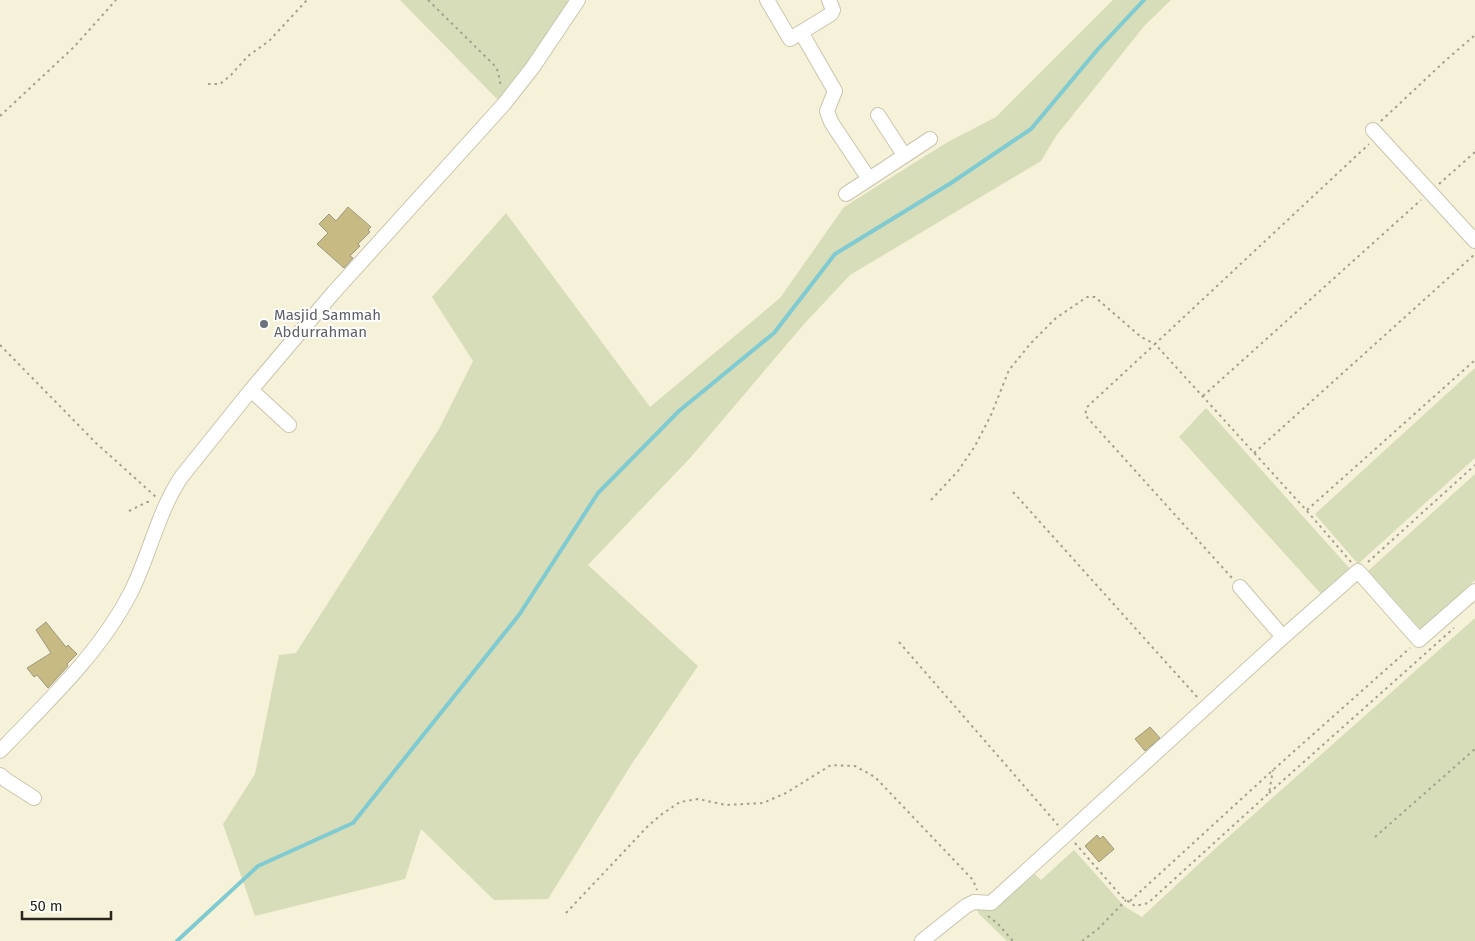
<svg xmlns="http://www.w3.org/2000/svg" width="1475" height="941" font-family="'Fira Sans',sans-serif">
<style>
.green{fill:#d7ddb8}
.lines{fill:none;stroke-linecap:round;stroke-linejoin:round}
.stream{stroke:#7fcbd1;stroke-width:4}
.building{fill:#c7bb83;stroke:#9d9882}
.street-casing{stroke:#cac5ae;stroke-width:16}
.path{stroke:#a4a08e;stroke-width:2;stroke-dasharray:2.5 4;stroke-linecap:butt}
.street{stroke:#fff;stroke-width:14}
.worship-dot{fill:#6b7280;stroke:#fffef9;stroke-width:2}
.labels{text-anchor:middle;stroke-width:4;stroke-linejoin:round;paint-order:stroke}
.worship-label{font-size:15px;fill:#5b616d;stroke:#fffef9;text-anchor:start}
</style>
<rect width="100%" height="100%" fill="#f6f1d9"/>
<path class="green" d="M400 0H567L568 1 535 55 498 100Z
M1113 0H1171L1145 25 1056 136 1041 161 850 275 805 323 691 457 588 565 698 666 631 765 548 899 494 900 421 829 405 879 255 916 223 824 255 774 279 655 296 653 439 429 473 361 432 297 506 213 650 407 780 298 844 207 946 143 996 117Z
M1475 368V458L1358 564 1315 514Z
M1206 408 1351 570 1322 595 1179 437Z
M1475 474V580L1421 630 1368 571Z
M1475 618V941H1007L979 914 971 898 1001 901 1035 874 1041 880 1074 850 1125 907 1142 917 1217 847Z"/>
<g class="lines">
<path class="stream" d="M177 941 258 866 353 823 519 615 598 493 679 411 774 333 835 254 951 183 1031 129 1098 49 1144 0"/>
</g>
<path class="building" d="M348 207 371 227 368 230 370 232 358 244 360 246 350 256 353 258 344 268 317 244 328 233 319 224 329 214 336 221Z
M46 622 66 647 68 645 77 654 67 664 68 666 48 688 37 675 34 677 27 668 51 653 36 630Z
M1150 727 1160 738 1145 751 1135 739Z
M1097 835 1100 839 1103 836 1114 849 1099 862 1085 846Z"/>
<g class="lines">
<g class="street-casing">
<path id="street" d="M767 0 790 39 831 14 833 10 829 0
M801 32 835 91 827 111 831 122 869 179 930 139
M878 115 904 155
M1373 130 1475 241
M846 194 869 179
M251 390 289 425
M1240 587 1283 637
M0 751C47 702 100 653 131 592 150 554 158 511 182 476L251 390 334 292 504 104 533 67 578 0
M0 775 6 780 34 798
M922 941 966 906 974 902 991 903 1283 637 1358 571 1419 640 1475 591"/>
</g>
<path class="path" d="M428 0 496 67 498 72 501 87
M208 84H220L231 75 248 56 269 41 307 0
M0 116 74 47 116 0
M1381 121 1446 60 1475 35
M1439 184 1475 152
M0 345 96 443 156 497
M1203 396 1421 200
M1254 453 1475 254
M1013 492 1198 698
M931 500 958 471 975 446 991 415 1009 370 1031 343 1056 318 1087 297H1095L1141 337 1155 344 1087 407 1085 415 1232 578
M1307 510 1475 360
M129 511 147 502H152
M1351 562 1307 511 1155 344 1369 144
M1368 562 1475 465
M899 642 1058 825
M1269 793 1454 628
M1375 837 1475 749
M1075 843 1122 897 1135 906 1148 903 1269 793 1273 770
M1130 901 1273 770 1410 648
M566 913 648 826 662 814 680 802 698 799 726 805 763 803 786 793 831 765 855 766 875 777 973 880 977 890
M988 916 998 924 1013 941
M1082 941 1098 929 1126 900"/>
<use href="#street" class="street"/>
</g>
<circle class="worship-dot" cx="264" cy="324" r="5"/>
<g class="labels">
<g class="worship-label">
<text x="274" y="320">Masjid Sammah<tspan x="274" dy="17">Abdurrahman</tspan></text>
</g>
</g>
<path d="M22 911v8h89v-8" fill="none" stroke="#28261d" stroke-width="2.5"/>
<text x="30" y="911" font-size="15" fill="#28261d" stroke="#fffef9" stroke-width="4" paint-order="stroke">50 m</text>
</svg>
